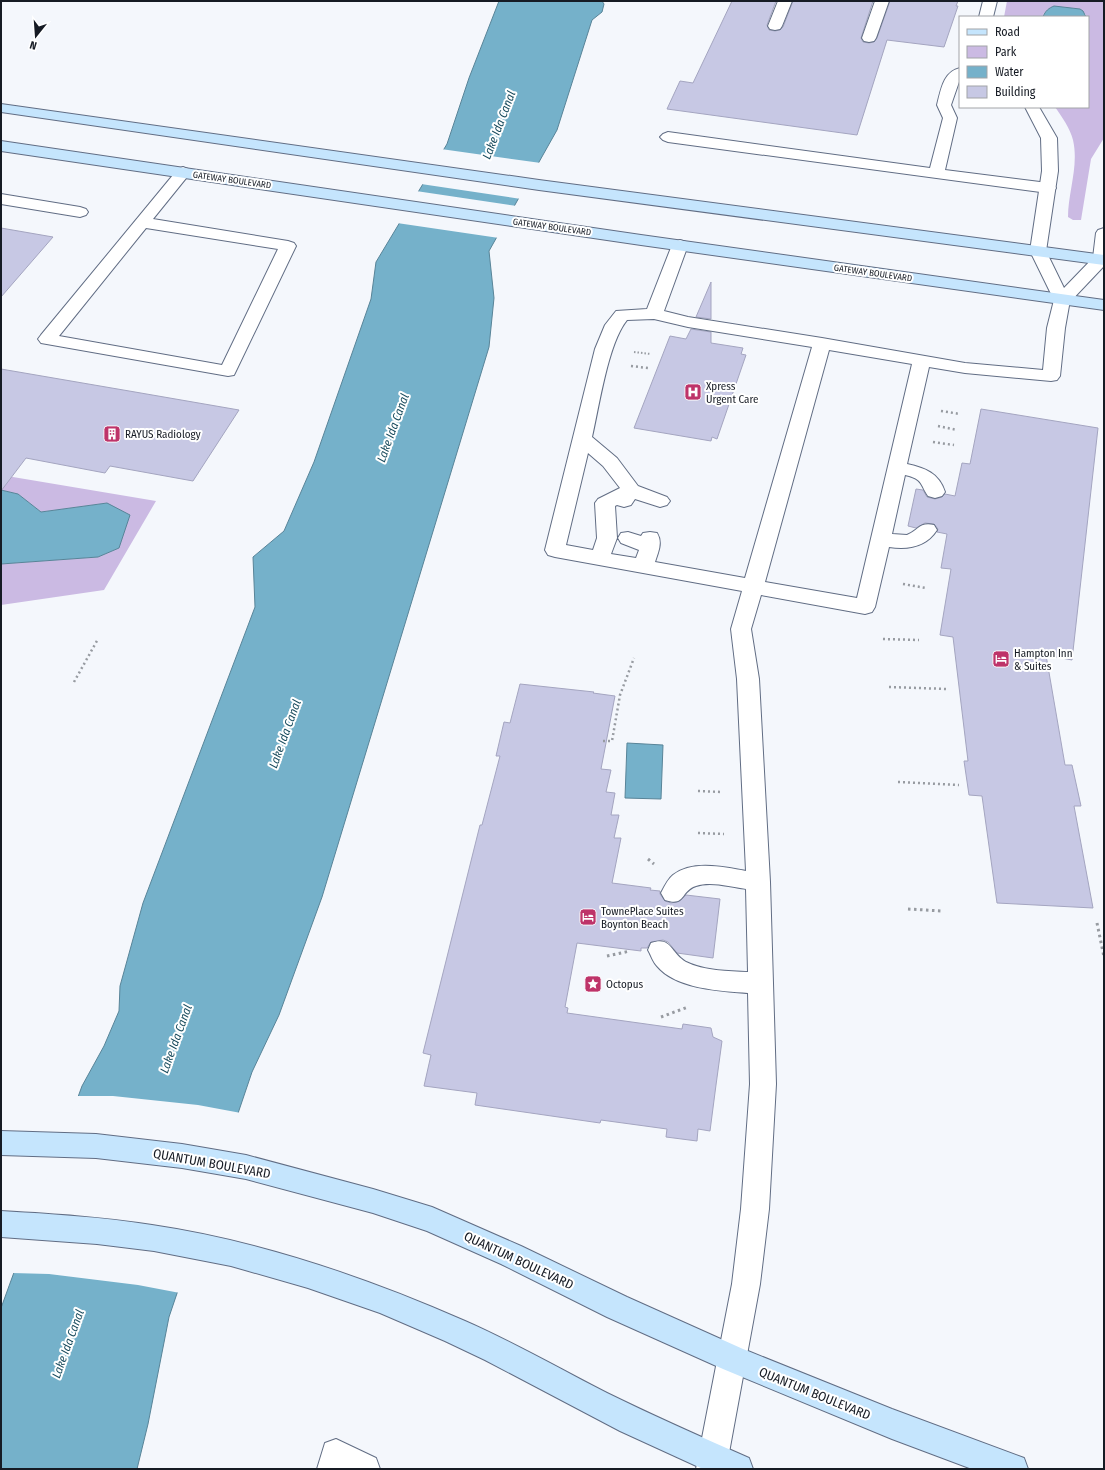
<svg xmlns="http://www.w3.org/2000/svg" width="1105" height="1470" font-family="'Fira Sans Condensed',sans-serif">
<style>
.green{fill:#cbbae3}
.water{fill:#75b1ca;stroke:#588498}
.pier{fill:#f4f7fc}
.building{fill:#c7c8e4;stroke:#a4a5c0}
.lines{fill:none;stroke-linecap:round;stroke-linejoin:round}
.lane-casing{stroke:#616d84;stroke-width:2}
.street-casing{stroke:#616d84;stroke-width:2}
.secondary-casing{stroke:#616d84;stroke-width:2}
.path-far2{stroke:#979ba1;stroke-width:2;stroke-dasharray:1.5 2;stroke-linecap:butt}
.path-far1{stroke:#979ba1;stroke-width:2.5;stroke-dasharray:2 3;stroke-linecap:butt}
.path{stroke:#979ba1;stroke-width:3;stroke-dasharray:2.5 3.5;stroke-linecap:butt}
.lane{fill:#fff;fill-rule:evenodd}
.street{fill:#fff;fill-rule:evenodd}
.secondary{fill:#c5e5fd;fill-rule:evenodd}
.labels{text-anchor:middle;stroke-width:4;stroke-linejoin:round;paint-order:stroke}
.far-street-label{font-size:9px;fill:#161b24;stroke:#fff}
.poi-label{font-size:11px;fill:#161b24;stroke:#fff;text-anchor:start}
.water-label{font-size:12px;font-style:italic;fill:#174a5c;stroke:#fff}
.near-street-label{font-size:13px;fill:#161b24;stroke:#fff}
</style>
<rect width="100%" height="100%" fill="#f4f7fc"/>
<path class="green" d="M1007 1H1104V138L1091 159 1081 220H1073L1068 217C1068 192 1079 166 1073 140 1070 128 1062 117 1055 107H1088V17H1086V15L1080 9 1058 7 1044 13 1043 17H1004Z
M1 475 156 501 104 590 1 605V564L98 557 119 548 107 503 41 512 18 494 1 490Z"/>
<path class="water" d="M499 1H602L604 4 602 12 592 20 557 130 489 251 494 298 489 347 322 897 279 1015 252 1072 169 1317 148 1424 137 1469H1V1308L82 1086 104 1046 119 1011 120 986 143 903 255 607 253 557 284 531 314 462 371 299 376 262 447 144 469 78Z
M1054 6 1080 9 1083 11 1086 17H1043C1045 11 1049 8 1054 6Z
M1 490 18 494 41 512 107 503 130 515 119 548 98 557 1 564Z
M627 743 663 745 661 799 625 798Z"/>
<path class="pier" d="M441 149 541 163 521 199 421 184Z
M416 191 517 206 499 238 397 223Z
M77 1096H113L198 1105 241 1113 180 1293 138 1285 49 1274 12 1273Z"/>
<path class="building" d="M732 1H776L767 25 769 30 775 31 780 30 783 27 793 1H873L861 38 863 42 869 43 874 42 877 38 890 1H958L956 6H958L944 47 887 40 857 135 667 109 680 81 693 83Z
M1 228 53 237 1 297Z
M711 282V319L696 317Z
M691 329 711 332V343L743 348 741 354 746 355 717 439 712 437 711 441 634 428 670 336 686 339Z
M1 369 135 392 239 410 193 481 110 466 105 473 26 458 1 491Z
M981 409 1098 428 1072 660 1046 655 1065 765H1072L1081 806H1074L1093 908 997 903 982 796 969 795 964 761H968L953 637 940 635 951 569 941 568 947 534 937 532 938 529 934 524 925 523 916 528 908 526 916 489 923 490 927 497 935 499 942 497 945 494 955 496 962 463 970 464Z
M520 684 594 692 593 693 615 696 601 769 611 770 606 792 615 793 611 815H619L614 838H621L612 883 651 888 650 890 660 891V894L665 901 671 903 680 901 686 895 720 899 713 958 677 953 668 942 663 940 651 942 647 948H641V951L577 943 565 1007 568 1008 567 1013 682 1029 683 1024 711 1028 713 1037 722 1041 716 1085 710 1131 698 1129 697 1141 666 1137 667 1129 601 1120 600 1123 475 1105 477 1093 424 1086 431 1055 423 1053 480 825H482L500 756H496L504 722 510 723Z"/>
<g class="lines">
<g class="lane-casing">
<path id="lane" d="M960 68V79L951 105 957 118 945 170 1048 183 1054 185 1056 188 1054 191 1048 193 668 142 663 140 660 137 663 134 668 132 930 168 943 118 937 105C941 90 943 72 960 68Z
M183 167 188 169 191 172 153 219 288 241 294 243 296 246 234 375 228 376 41 343 38 339 41 335 178 169ZM146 228 278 249 222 365 59 336Z
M1 194 80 207 86 209 88 212 86 215 80 217 1 204Z
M680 240 686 242 688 245 664 311 688 317 822 338 965 363 1043 370 1047 328 1054 300 1056 296 1062 295 1068 296 1070 300 1065 328 1060 376 1057 380 1051 381 965 373 929 367 907 464C925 468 939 473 945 492L942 496 935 498 928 496C920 484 923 479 905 475L892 534 907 535C919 530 919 522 934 525L937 530C926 547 908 550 889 547L875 607 872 612 865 614 761 595 751 629 759 679 770 882 776 1084 769 1209 760 1284 726 1469H696L732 1284 741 1209 750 1084 748 993C721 991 676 989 657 966 653 962 651 955 648 950L651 943C672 936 670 953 686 962 704 971 728 971 748 972L746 889C731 887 711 881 696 886 680 891 686 907 665 900L661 893C664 887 668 879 673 875 693 860 723 867 746 871L737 679 731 629 742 591 555 557 548 555 545 550 595 349 605 325 616 311 647 309 672 245 674 242ZM654 319 688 327 812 347 745 578 655 562C658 552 663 543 657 533L650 532 643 533 641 536 628 532 621 533 618 538 621 543 639 550 636 558 611 554 617 538 615 506 617 505 624 507 631 505 635 499 660 507 667 505 670 501 667 497 638 486 617 458 592 437C599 407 608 343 627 320ZM829 350 912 364 857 598 765 582ZM588 453 603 466 620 488 598 499 595 503 597 538 593 550 566 545Z
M336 1439 376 1458 380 1469H317L325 1443Z"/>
</g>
<g class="street-casing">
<path id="street" d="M778 1H792L782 26 780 29 775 30 770 29 768 26Z
M875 1H889L876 38 874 41 869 42 864 41 862 38Z
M983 1H997L993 17H979Z
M1025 107H1039L1057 138 1058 171 1046 251 1064 288 1093 258 1096 233 1098 230 1104 228V266L1068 304 1062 305 1056 304 1054 300 1030 251 1042 171 1041 138Z"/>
</g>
<g class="secondary-casing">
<path id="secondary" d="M1 104 539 180 1104 255V265L539 190 1 112Z
M1 141 641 235 1104 300V310L641 245 1 151Z
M1 1131 96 1134 182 1144 246 1155 373 1189 432 1207 521 1246 627 1297 743 1349 892 1409 1024 1458 1028 1469H972L892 1439 723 1369 607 1317 501 1264 427 1231 373 1213 246 1179 182 1168 96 1158 1 1155Z
M1 1211C52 1214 102 1217 152 1225 260 1241 365 1277 465 1321 513 1342 560 1369 607 1393 654 1416 701 1437 749 1458L753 1469H703L620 1431 485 1360 445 1341 380 1313 308 1288 231 1266 154 1251 97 1244 1 1237Z"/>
</g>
<path class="path-far2" d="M634 352 651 354"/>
<path class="path-far1" d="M631 366 648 368
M941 411 960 414
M938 426 957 430
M933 442 954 445
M903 584 926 588
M883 639 919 640
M74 682 98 639
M889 687 947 689
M603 741H612L620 695 634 658
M898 782 959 785
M698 791 722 792
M698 833 724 834"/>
<path class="path" d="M648 859 654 864
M908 909 942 911
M1097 923 1104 957
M607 956 630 951
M661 1017 688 1007"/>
<use href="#lane" class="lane"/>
<use href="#street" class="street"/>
<use href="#secondary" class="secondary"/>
</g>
<defs>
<g id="hospital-square" transform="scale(0.9)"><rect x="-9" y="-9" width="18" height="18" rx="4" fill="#be3369" stroke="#fff"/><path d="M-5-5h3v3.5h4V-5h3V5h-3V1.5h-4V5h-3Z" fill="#fff"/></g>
<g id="building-square" transform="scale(0.9)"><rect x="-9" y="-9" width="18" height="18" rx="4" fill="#be3369" stroke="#fff"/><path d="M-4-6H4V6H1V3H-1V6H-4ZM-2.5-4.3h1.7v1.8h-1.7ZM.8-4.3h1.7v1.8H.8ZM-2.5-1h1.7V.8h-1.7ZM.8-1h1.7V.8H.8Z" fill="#fff"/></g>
<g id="hotel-square" transform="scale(0.9)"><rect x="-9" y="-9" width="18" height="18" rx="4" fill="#be3369" stroke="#fff"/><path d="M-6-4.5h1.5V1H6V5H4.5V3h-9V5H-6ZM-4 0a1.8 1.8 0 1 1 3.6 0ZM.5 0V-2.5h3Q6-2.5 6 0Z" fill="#fff"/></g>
<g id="sight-square" transform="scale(0.9)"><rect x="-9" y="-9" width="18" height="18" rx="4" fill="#be3369" stroke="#fff"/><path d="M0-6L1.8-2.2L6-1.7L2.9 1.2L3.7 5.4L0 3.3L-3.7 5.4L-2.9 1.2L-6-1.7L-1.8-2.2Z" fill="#fff"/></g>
</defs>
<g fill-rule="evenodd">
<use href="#hospital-square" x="693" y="392"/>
<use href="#building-square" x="112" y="434"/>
<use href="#hotel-square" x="1001" y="659"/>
<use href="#hotel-square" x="588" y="917"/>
<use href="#sight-square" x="593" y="984"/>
</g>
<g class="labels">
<g class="far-street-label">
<text transform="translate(232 180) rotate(8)" y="3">GATEWAY BOULEVARD</text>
<text transform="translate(552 227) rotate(8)" y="3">GATEWAY BOULEVARD</text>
<text transform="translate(873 273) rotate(8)" y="3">GATEWAY BOULEVARD</text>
</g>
<g class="poi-label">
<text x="706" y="390">Xpress<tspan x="706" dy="13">Urgent Care</tspan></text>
<text x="125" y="438">RAYUS Radiology</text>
<text x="1014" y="657">Hampton Inn<tspan x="1014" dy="13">&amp; Suites</tspan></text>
<text x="601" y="915">TownePlace Suites<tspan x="601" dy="13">Boynton Beach</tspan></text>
<text x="606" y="988">Octopus</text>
</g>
<g class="water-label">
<text transform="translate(499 125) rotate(-69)" y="4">Lake Ida Canal</text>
<text transform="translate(393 428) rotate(-70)" y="4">Lake Ida Canal</text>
<text transform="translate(285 734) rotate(-70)" y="4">Lake Ida Canal</text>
<text transform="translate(176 1039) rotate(-70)" y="4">Lake Ida Canal</text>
<text transform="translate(68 1344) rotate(-70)" y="4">Lake Ida Canal</text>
</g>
<g class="near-street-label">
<text transform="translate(212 1163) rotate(10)" y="5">QUANTUM BOULEVARD</text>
<text transform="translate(519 1260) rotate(25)" y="5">QUANTUM BOULEVARD</text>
<text transform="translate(815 1393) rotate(22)" y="5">QUANTUM BOULEVARD</text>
</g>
</g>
<rect width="1105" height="1470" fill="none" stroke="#161b24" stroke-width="4"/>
<rect x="959" y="16" width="130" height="92" fill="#ffffff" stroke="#a2a4a7"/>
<rect x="967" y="29" width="20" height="6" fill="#c5e5fd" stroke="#a2a4a7"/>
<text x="995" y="36" font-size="12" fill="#161b24">Road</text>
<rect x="967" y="46" width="20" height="12" fill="#cbbae3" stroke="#a2a4a7"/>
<text x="995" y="56" font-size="12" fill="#161b24">Park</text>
<rect x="967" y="66" width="20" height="12" fill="#75b1ca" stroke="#a2a4a7"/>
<text x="995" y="76" font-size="12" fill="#161b24">Water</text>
<rect x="967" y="86" width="20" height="12" fill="#c7c8e4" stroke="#a2a4a7"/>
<text x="995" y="96" font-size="12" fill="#161b24">Building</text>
<g transform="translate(36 36) rotate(197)" stroke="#ffffff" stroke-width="3" paint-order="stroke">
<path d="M0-3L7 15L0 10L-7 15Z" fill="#161b24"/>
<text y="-6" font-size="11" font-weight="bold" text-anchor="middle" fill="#161b24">N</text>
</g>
</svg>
